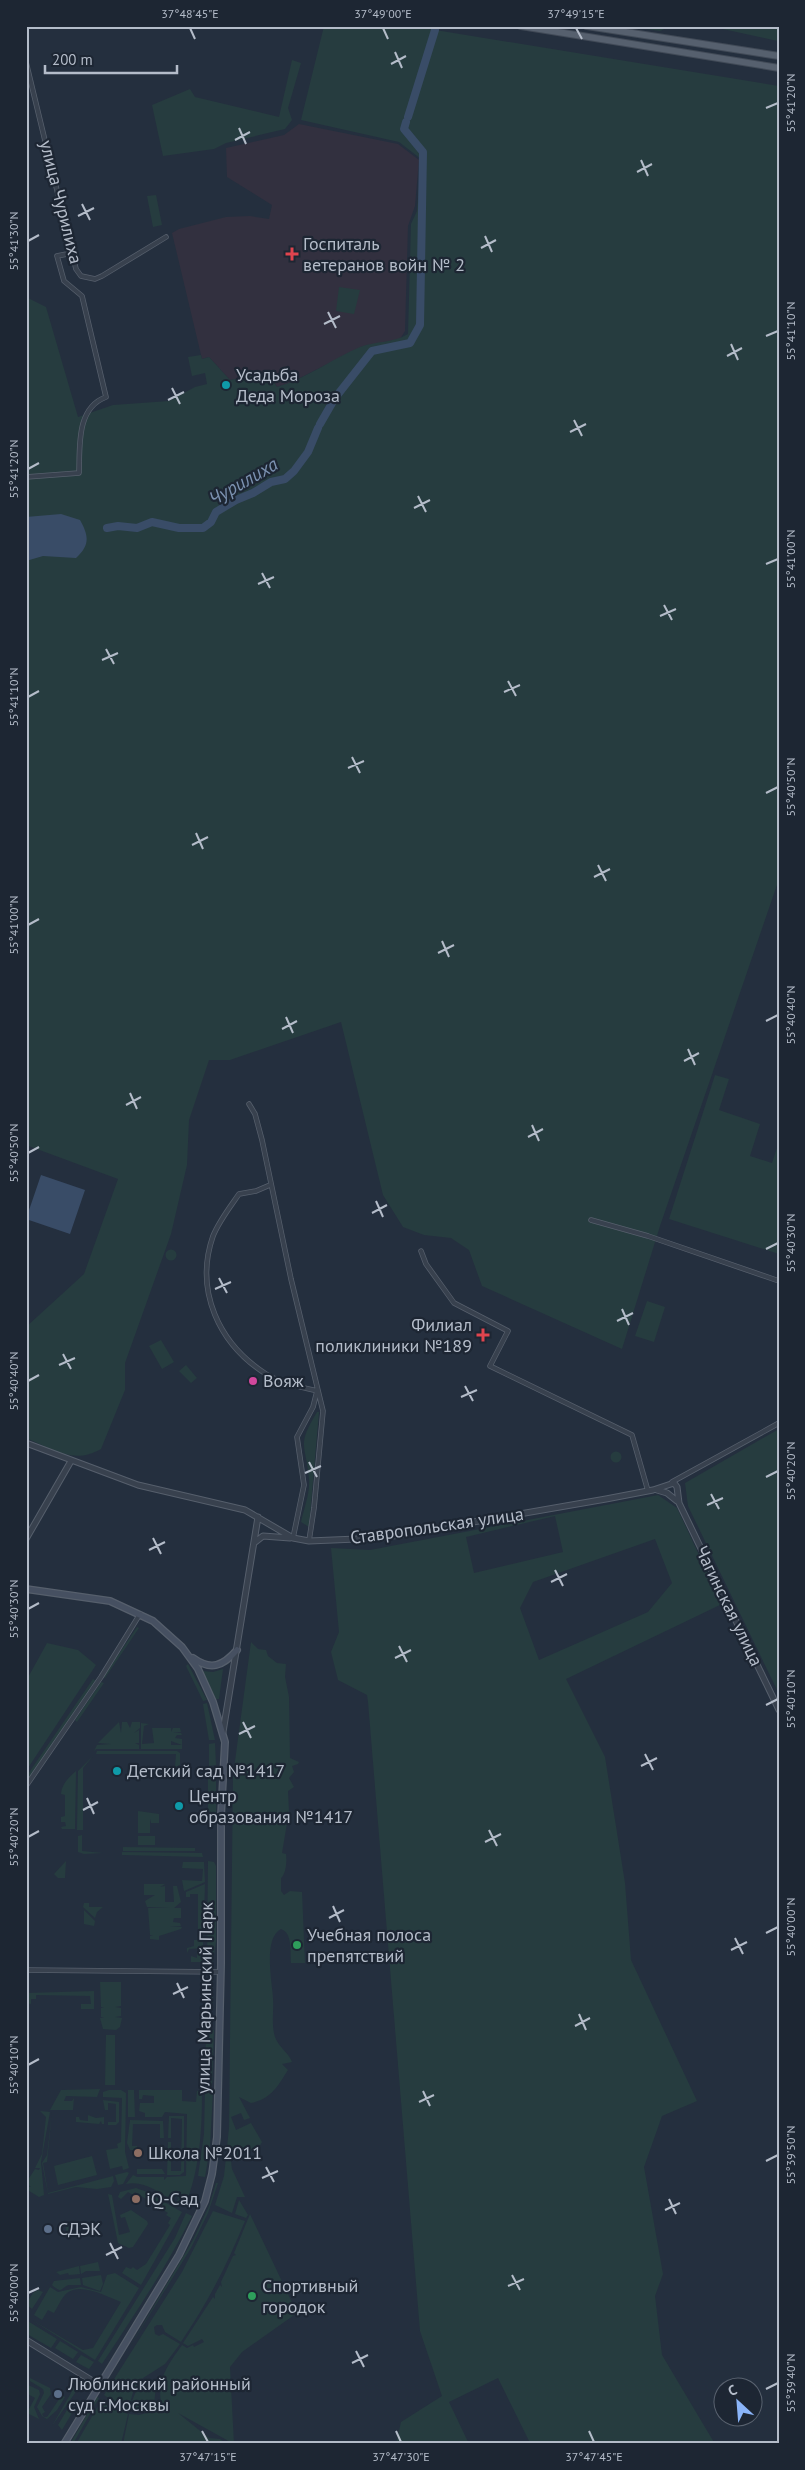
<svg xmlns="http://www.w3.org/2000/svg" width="805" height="2470" font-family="'PT Sans',sans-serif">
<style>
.medical{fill:#32303f}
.green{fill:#263c3f;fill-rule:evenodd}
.water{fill:#394c67}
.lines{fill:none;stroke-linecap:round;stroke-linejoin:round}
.river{stroke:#394c67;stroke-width:8}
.minor-casing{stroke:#565f6c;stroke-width:5.5}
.tertiary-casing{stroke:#565f6c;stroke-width:7}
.secondary-casing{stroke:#565f6c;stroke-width:8}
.primary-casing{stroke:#414a57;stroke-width:8}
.minor{stroke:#38414e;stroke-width:4}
.tertiary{stroke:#38414e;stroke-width:5}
.secondary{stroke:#465061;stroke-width:5.5}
.primary{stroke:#56606e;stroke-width:6}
.ticks{fill:none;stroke:#b4bcc9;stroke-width:2}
.health-dot{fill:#e0444e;stroke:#1d2633;stroke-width:2}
.culture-dot{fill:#0f9aa8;stroke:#1d2633;stroke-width:2}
.hotel-dot{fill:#d1479c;stroke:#1d2633;stroke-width:2}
.leisure-dot{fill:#2e9e5b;stroke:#1d2633;stroke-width:2}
.education-dot{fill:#8d6e63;stroke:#1d2633;stroke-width:2}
.service-dot{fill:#5c6f8a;stroke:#1d2633;stroke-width:2}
.labels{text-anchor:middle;stroke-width:4.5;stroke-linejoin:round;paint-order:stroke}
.street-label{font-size:18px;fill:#b4bcc9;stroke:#1d2633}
.poi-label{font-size:18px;fill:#b4bcc9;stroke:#1d2633;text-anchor:start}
.water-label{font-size:19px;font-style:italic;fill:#7c92b1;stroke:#1d2633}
.neatline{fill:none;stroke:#b4bcc9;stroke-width:2}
.ticks-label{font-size:12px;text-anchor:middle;fill:#b4bcc9}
</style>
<rect width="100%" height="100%" fill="#242f3e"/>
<path class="medical" d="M299 124 398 144 419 160 415 206 408 226 405 331 400 339 361 347 292 382 277 387 268 373 230 380 209 357 202 359 172 233 179 229 226 217 250 216 269 219 272 205 227 177 226 148 284 135Z"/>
<path class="green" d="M324 26H411L779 86V879L660 1226 622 1349 482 1286 469 1250 451 1238 424 1235 403 1227 383 1195 341 1022 230 1060H209L189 1120 187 1165 171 1234 125 1363V1390L101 1449C73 1465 53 1449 26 1438V1327L84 1274 118 1179 26 1145V297L46 307 78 417 113 405 169 401 195 387 207 384 205 373 192 376 188 357 201 355 202 359 209 357 230 380 268 373 277 387C307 378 332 359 360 347 376 341 393 343 408 334L411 224 417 211 421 159 399 142 301 120Z
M627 26H671L660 31Z
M709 26H779V41L773 40Z
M292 60 301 63 288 108 292 120 285 129 226 143 214 149 163 156 152 105 190 89 195 97 279 117Z
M156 195 162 225 153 227 147 196Z
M339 287 360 290 354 314 336 311Z
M715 1075 729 1079 719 1110 760 1124 750 1156 772 1163 779 1142V1254L669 1219Z
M165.5 1255a5.5 5.5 0 1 1 11 0a5.5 5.5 0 1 1-11 0Z
M647 1301 665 1307 654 1342 635 1336Z
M161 1340 174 1362 162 1369 149 1346Z
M186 1365 197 1378 191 1383 179 1371Z
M317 1412H319L309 1527 301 1522C304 1508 310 1494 309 1479 306 1443 296 1447 317 1412Z
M779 1429V1694L688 1506 685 1483Z
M610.5 1457a5.5 5.5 0 1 1 11 0a5.5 5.5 0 1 1-11 0Z
M658 1495 677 1508 722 1604 566 1679 605 1757 625 1883 631 1960 697 2101 662 2116 644 2167 663 2274 655 2296 662 2355 715 2444H529L530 2443 498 2378 449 2402 469 2444H396L401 2422 442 2396 420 2331 368 1702 367 1695 338 1680 331 1652 339 1632 331 1548 370 1550ZM555 1516 563 1552 474 1573 466 1537ZM655 1539 672 1583 648 1612 539 1660 520 1608 533 1582Z
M137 1627 139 1628 105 1678 103 1677Z
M251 1642 258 1649 266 1650 268 1656 277 1663 286 1664 285 1677 289 1697 290 1758 299 1762 298 1764 292 1766 294 1772 289 1778 294 1787 288 1791 289 1811 282 1853 286 1854C287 1861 286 1874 281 1878V1891L284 1895 290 1891 302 1892 305 1963H291C290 1953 293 1933 281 1929 263 1938 272 1981 273 1998 274 2011 271 2024 275 2037 279 2048 289 2053 292 2062L282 2064 288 2070C278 2086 271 2099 251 2103L239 2097 250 2118 244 2120 241 2113 231 2117 236 2130 251 2123 262 2142C257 2154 239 2150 231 2161L232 2169 245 2197H237L232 2213 215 2205 224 2176 229 2128 233 1776Z
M47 1643 78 1650 96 1665 26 1771V1681Z
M188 1664 207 1700 203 1701 186 1666Z
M223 1669 219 1699H216L202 1671 213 1672Z
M93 1679 96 1681 26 1783V1777Z
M101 1682 104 1683 77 1722 75 1720Z
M207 1703 215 1740H209L203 1704Z
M119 1722 121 1733 122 1722H127L130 1728 132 1722H140V1728L134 1733 139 1730V1743H135L139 1745V1749H96L94 1751 97 1745 111 1744 98 1743Z
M141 1723 149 1724 144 1726 142 1744 154 1743 152 1728H171V1732L173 1728H180L181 1732 173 1733H181L182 1735H177L175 1738 182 1739V1745L171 1741V1745H182V1749H141Z
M215 1743 216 1765 209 1766V1744Z
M97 1751H177L180 1753V1765L175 1767 176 1754H96Z
M93 1756 83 1768V1830H77L78 1771Z
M208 1770 216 1771V1814H208Z
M76 1771 75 1829H62L61 1827 66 1826 65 1822H61V1817L65 1816V1795L61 1794C62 1784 68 1778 76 1771Z
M138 1811 159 1814V1823H151L150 1819V1833H138Z
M82 1835V1851L103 1853 84 1854 78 1852V1836Z
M138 1836H155V1845H138Z
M123 1847 195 1848V1851H123Z
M122 1852 202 1853 203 1857 122 1855Z
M66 1861 65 1878H58L54 1874Z
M208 1861 214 1862 216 1866V1942L213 1962H207Z
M183 1862H204L205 1882 184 1891 182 1880 202 1881 203 1869 182 1868Z
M144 1884H165L160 1887 165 1886V1902H174L173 1886H177L181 1902 174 1908H181V1918H174L173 1922 180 1923 181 1926H170L182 1927 181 1929 159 1936V1940L150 1939V1936L153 1935H150L148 1908 170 1907H147L145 1901 155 1895H144Z
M205 1884 203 1948 189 1949 187 1953V1948L194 1946V1940H197L198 1935V1894H190V1897H186V1892Z
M84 1903H89V1907H103L97 1912 95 1918 83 1907Z
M84 1910 95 1921 94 1926 84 1924Z
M203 1950V1962H191V1956L197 1958V1951Z
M100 1982H121V2006L115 2007 121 2008V2016L115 2017 122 2018 120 2027 116 2030 103 2029 100 2018H104L101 2017V2008L104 2007H101Z
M206 1984 213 1987V2003H206Z
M94 1991V2009H81V2004H91L90 1996 36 1995V1999H31V2004L26 2003V1993Z
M206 2030H214L212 2086 205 2085Z
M106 2035H115V2085H105Z
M100 2089 97 2097 66 2096 64 2101H72L74 2098 73 2110H50L61 2090Z
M109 2090H121L126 2093 125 2152 129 2168 123 2170 122 2166 110 2169 106 2150 118 2148 117 2144 121 2142 122 2098 103 2097V2092Z
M128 2090H134L135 2117H128Z
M139 2090H182V2101L196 2102 197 2091H202C202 2130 200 2169 185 2206L176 2203 179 2198 175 2196 172 2200C158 2192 144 2180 126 2184L133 2175 137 2177H164V2180L167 2177 186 2176 187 2114 165 2112 162 2117H145V2113L139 2111 140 2103H154V2096L143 2095 142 2099H139Z
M205 2090 213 2091 210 2147 205 2177 198 2176 204 2134Z
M103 2100 119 2102V2122L116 2125H108V2122H116V2104L108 2103V2110H105Z
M40 2111 50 2112 41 2162 44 2195 39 2197 26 2189V2187H31L26 2183 35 2169 39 2170 40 2168H35L42 2154 46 2117Z
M52 2112 47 2162 43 2163 48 2193 113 2176 114 2181 111 2187 97 2189 76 2187 48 2194 42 2163 47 2155Z
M88 2115 96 2118 104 2117V2124H102L101 2121 99 2124 76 2122V2117H79L80 2120 88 2121Z
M169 2116H184V2172L180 2175H167L168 2142H171V2171H181L182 2119 171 2118V2138H168Z
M130 2120 163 2121 164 2138H160V2124H133L132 2146H137V2150H130L127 2143Z
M92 2156 97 2175 58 2185 54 2166Z
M137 2169H162L165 2174H137Z
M127 2172 129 2173 123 2184 118 2185 115 2175Z
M216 2183H218L208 2213 191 2248 129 2348 193 2240 209 2206Z
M136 2188 147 2192 182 2212 141 2285 122 2273 126 2267 131 2269 133 2267 137 2270 146 2264 170 2225 168 2223 171 2218 166 2215 168 2213 135 2192 133 2195 128 2192 121 2199 118 2197 120 2192Z
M108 2194 112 2195 119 2235 130 2232 125 2217 121 2218 120 2215 131 2210 147 2221 148 2224 133 2247 129 2248 118 2243Z
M239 2200 248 2215 246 2218 235 2214Z
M213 2211 245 2221C227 2265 208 2302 181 2342L165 2332 162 2325H157L154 2327 155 2334 159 2336 163 2334 180 2344 165 2364 140 2380 133 2392 128 2411 104 2395 182 2272Z
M186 2213 192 2216C166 2268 134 2315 102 2364L98 2361 175 2238Z
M250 2214 297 2313 242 2352 230 2367 234 2444 178 2413 209 2438 220 2439 227 2444H123L129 2414 139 2415 155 2411 156 2406 170 2409 161 2403C157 2378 168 2365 182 2345L187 2348 193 2345 194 2347 204 2342 202 2339 188 2346 183 2343 213 2297 215 2299V2294L220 2285 222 2287 221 2282 233 2256 236 2255 234 2253Z
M66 2229a6 6 0 1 1 12 0a6 6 0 1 1-12 0Z
M98 2262 100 2271H86L81 2274 80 2266Z
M79 2266 80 2274 69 2275 68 2273 60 2275 56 2272Z
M115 2273 139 2288 95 2360 32 2320 83 2350 93 2348 121 2302C107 2297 81 2282 67 2293 61 2298 58 2307 54 2313L48 2310 42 2320 34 2315 50 2287 58 2292 81 2287 101 2292 107 2275Z
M101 2275 103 2284 100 2291 83 2285 82 2278Z
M80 2278 81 2285C78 2285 71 2285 69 2285 61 2287 63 2295 52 2285L54 2281Z
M38 2290 43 2292 32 2309 26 2304 33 2293Z
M26 2320 57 2339 51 2348 27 2334Z
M60 2341 78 2352 73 2359 55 2348Z
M81 2355 94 2362 89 2369 76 2362Z
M30 2378 50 2388 51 2394 42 2407 45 2412 42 2414 44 2417H47L62 2395 65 2397 57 2410 47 2419 42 2416 37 2407 44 2393 43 2389 30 2381Z
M150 2379 156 2385 154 2405 143 2412 131 2411 132 2401 139 2384Z
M28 2385 39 2390 40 2394 34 2407 39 2419 27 2413 35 2398 26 2393Z
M73 2385 75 2388V2393L52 2426 71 2393Z
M97 2397 99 2398 73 2444H70Z
M102 2399 128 2414 121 2444H76Z
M67 2410 72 2413 62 2430 58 2425Z"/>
<path class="water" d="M61 514 80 520C89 536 90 545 76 558L43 556 26 561V517Z
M41 1175 85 1190 70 1234 26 1219Z"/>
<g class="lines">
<path class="river" d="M408 117 435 30
M320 424 335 398 372 351 410 343 420 325 423 152 404 129 406 122
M107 528 118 526 137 528 152 522 179 528H203L211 522 216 512 236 500 253 493 271 482 285 479 294 471 308 452 318 428"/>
<g class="minor-casing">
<path id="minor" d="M26 62 76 269 81 276 95 279 102 276 166 237
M26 477 79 473C80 447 76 408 106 397L82 296 64 281 57 256 72 253
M249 1104 255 1114 262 1140 291 1279 323 1411 314 1508 309 1541
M270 1185 256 1191 239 1194C230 1207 219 1221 213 1236 194 1291 219 1344 266 1374 280 1383 301 1387 317 1391
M591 1220 648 1236 779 1281
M421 1251 426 1264 454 1303 508 1331 490 1366 632 1435 648 1491
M672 1482 779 1423
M293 1538 304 1485 297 1437 313 1407 317 1391
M26 1786 101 1677 140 1614
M26 1970 221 1972"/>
</g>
<g class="tertiary-casing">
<path id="tertiary" d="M26 1443 138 1485 245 1510 293 1538 309 1541 381 1538 606 1499 653 1490 674 1483 677 1487 679 1503 779 1710
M657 1490 667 1493 677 1501
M26 1539 71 1461
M254 1543 263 1536 290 1538
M223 1732 258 1517
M26 2340 99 2385"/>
</g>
<g class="secondary-casing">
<path id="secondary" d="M26 1589 110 1601 153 1621 182 1647 198 1669 213 1702 225 1742 221 1816V1964L217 2137 212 2174 205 2201 179 2255 64 2444
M193 1658C211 1671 223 1666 237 1650"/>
</g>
<g class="primary-casing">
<path id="primary" d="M521 26 779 68
M587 26 779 56"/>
</g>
<use href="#minor" class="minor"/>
<use href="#tertiary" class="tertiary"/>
<use href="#secondary" class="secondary"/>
<use href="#primary" class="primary"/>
</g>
<path class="ticks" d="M190 28 195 39M383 28 388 39M576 28 582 39M395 52 402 68M391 64 406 56M766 108 778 103M239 128 246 144M235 140 250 132M641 160 648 176M637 172 652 164M82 204 90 220M78 216 94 208M485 236 492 252M28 241 39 235M481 248 496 240M328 312 336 328M324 324 340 316M766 336 778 331M731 344 738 360M727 356 742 348M172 388 180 404M168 400 184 392M574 420 582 436M570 432 586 424M28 469 39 463M418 496 426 512M414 508 430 500M766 564 778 559M262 573 270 588M258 584 274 577M664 605 672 620M660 616 676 609M106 649 114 664M102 660 118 653M508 681 516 696M504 692 520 685M28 697 39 691M352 757 360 773M348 768 364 761M766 793 778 787M196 833 203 849M192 845 208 837M598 865 606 881M594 877 610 869M28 925 39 919M442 941 449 957M438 953 454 945M286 1017 293 1033M766 1021 778 1015M282 1029 297 1021M688 1049 695 1065M684 1061 699 1053M130 1093 137 1109M126 1105 141 1097M532 1125 539 1141M528 1137 543 1129M28 1153 39 1147M376 1201 383 1217M372 1213 387 1205M766 1249 778 1243M219 1278 227 1293M215 1289 231 1282M622 1309 629 1325M617 1321 633 1313M63 1354 71 1369M59 1365 75 1358M28 1381 39 1375M465 1386 473 1401M461 1397 477 1390M309 1462 317 1477M305 1473 321 1466M766 1477 778 1471M711 1494 719 1509M707 1505 723 1498M153 1538 161 1554M149 1550 165 1542M555 1570 563 1586M551 1582 567 1574M28 1609 39 1603M399 1646 407 1662M395 1658 411 1650M766 1705 778 1699M243 1722 251 1738M239 1734 255 1726M645 1754 653 1770M641 1766 657 1758M87 1798 94 1814M83 1810 98 1802M489 1830 497 1846M28 1837 39 1831M485 1842 501 1834M333 1906 340 1922M329 1918 344 1910M766 1933 778 1927M735 1938 743 1954M731 1950 747 1942M177 1983 184 1998M173 1994 188 1987M579 2014 586 2030M575 2026 590 2018M28 2065 39 2059M423 2091 430 2106M419 2102 434 2095M766 2161 778 2155M266 2167 274 2182M262 2178 278 2171M669 2199 676 2214M665 2210 680 2203M110 2243 118 2259M106 2255 122 2247M512 2275 520 2290M508 2286 524 2279M28 2293 39 2288M356 2351 364 2367M352 2363 368 2355M766 2389 778 2383M202 2431 208 2442M396 2431 401 2442M589 2431 594 2442"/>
<g class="health-dot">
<path d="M289.5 246.5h5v5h5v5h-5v5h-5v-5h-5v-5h5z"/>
<path d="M480.5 1327.5h5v5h5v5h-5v5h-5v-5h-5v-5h5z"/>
</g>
<g class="culture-dot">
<circle cx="226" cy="385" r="5"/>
<circle cx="117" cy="1771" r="5"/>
<circle cx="179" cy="1806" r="5"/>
</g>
<circle class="hotel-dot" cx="253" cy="1381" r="5"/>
<g class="leisure-dot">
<circle cx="297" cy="1945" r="5"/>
<circle cx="252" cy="2296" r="5"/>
</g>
<g class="education-dot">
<circle cx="138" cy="2153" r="5"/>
<circle cx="136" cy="2199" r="5"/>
</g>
<g class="service-dot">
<circle cx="48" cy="2229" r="5"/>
<circle cx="58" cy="2394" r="5"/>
</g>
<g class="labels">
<g class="street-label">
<text transform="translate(61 202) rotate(76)" y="6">улица Чурилиха</text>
<text transform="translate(437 1526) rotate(-8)" y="6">Ставропольская улица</text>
<text transform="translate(729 1606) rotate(64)" y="6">Чагинская улица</text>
<text transform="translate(205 1998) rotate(-89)" y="6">улица Марьинский Парк</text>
</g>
<g class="poi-label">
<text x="303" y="250">Госпиталь<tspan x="303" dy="21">ветеранов войн № 2</tspan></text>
<text x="236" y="381">Усадьба<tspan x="236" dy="21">Деда Мороза</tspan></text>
<text x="472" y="1331" text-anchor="end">Филиал<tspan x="472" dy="21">поликлиники №189</tspan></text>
<text x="263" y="1387">Вояж</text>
<text x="127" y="1777">Детский сад №1417</text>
<text x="189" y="1802">Центр<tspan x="189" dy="21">образования №1417</tspan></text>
<text x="307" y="1941">Учебная полоса<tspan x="307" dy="21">препятствий</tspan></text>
<text x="148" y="2159">Школа №2011</text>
<text x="146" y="2205">iQ-Сад</text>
<text x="58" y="2235">СДЭК</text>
<text x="262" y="2292">Спортивный<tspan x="262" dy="21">городок</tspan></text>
<text x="68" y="2390">Люблинский районный<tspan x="68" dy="21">суд г.Москвы</tspan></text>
</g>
<g class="water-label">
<text transform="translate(243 481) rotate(-30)" y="7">Чурилиха</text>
</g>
</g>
<rect width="805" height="2470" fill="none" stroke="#1d2633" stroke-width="55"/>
<g transform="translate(738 2402) rotate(334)"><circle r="24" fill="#1d2633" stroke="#59626f"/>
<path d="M0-4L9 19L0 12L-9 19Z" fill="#8ab4f8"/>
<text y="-8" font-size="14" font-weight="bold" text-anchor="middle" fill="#b4bcc9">С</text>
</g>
<path d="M45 65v8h132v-8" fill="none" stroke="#b4bcc9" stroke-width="2.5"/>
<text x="52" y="65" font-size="15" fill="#b4bcc9" stroke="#1d2633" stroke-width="4" paint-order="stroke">200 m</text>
<rect x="28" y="28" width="750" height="2414" class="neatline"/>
<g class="ticks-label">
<text x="190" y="18">37°48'45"E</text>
<text x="383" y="18">37°49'00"E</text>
<text x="576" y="18">37°49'15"E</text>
<text transform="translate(791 103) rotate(-90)" y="4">55°41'20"N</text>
<text transform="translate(14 241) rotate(-90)" y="4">55°41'30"N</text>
<text transform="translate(791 331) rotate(-90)" y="4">55°41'10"N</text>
<text transform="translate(14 469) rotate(-90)" y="4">55°41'20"N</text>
<text transform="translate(791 559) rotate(-90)" y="4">55°41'00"N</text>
<text transform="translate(14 697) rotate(-90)" y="4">55°41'10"N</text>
<text transform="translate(791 787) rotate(-90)" y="4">55°40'50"N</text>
<text transform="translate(14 925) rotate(-90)" y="4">55°41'00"N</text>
<text transform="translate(791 1015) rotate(-90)" y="4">55°40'40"N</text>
<text transform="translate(14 1153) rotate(-90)" y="4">55°40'50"N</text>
<text transform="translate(791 1243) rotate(-90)" y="4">55°40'30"N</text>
<text transform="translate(14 1381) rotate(-90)" y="4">55°40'40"N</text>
<text transform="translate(791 1471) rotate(-90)" y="4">55°40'20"N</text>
<text transform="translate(14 1609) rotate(-90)" y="4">55°40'30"N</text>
<text transform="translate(791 1699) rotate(-90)" y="4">55°40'10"N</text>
<text transform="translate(14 1837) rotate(-90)" y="4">55°40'20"N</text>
<text transform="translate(791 1927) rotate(-90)" y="4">55°40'00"N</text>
<text transform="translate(14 2065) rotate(-90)" y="4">55°40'10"N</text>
<text transform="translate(791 2155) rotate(-90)" y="4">55°39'50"N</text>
<text transform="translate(14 2293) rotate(-90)" y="4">55°40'00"N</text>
<text transform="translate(791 2383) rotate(-90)" y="4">55°39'40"N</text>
<text x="208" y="2461">37°47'15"E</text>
<text x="401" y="2461">37°47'30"E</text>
<text x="594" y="2461">37°47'45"E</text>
</g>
</svg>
